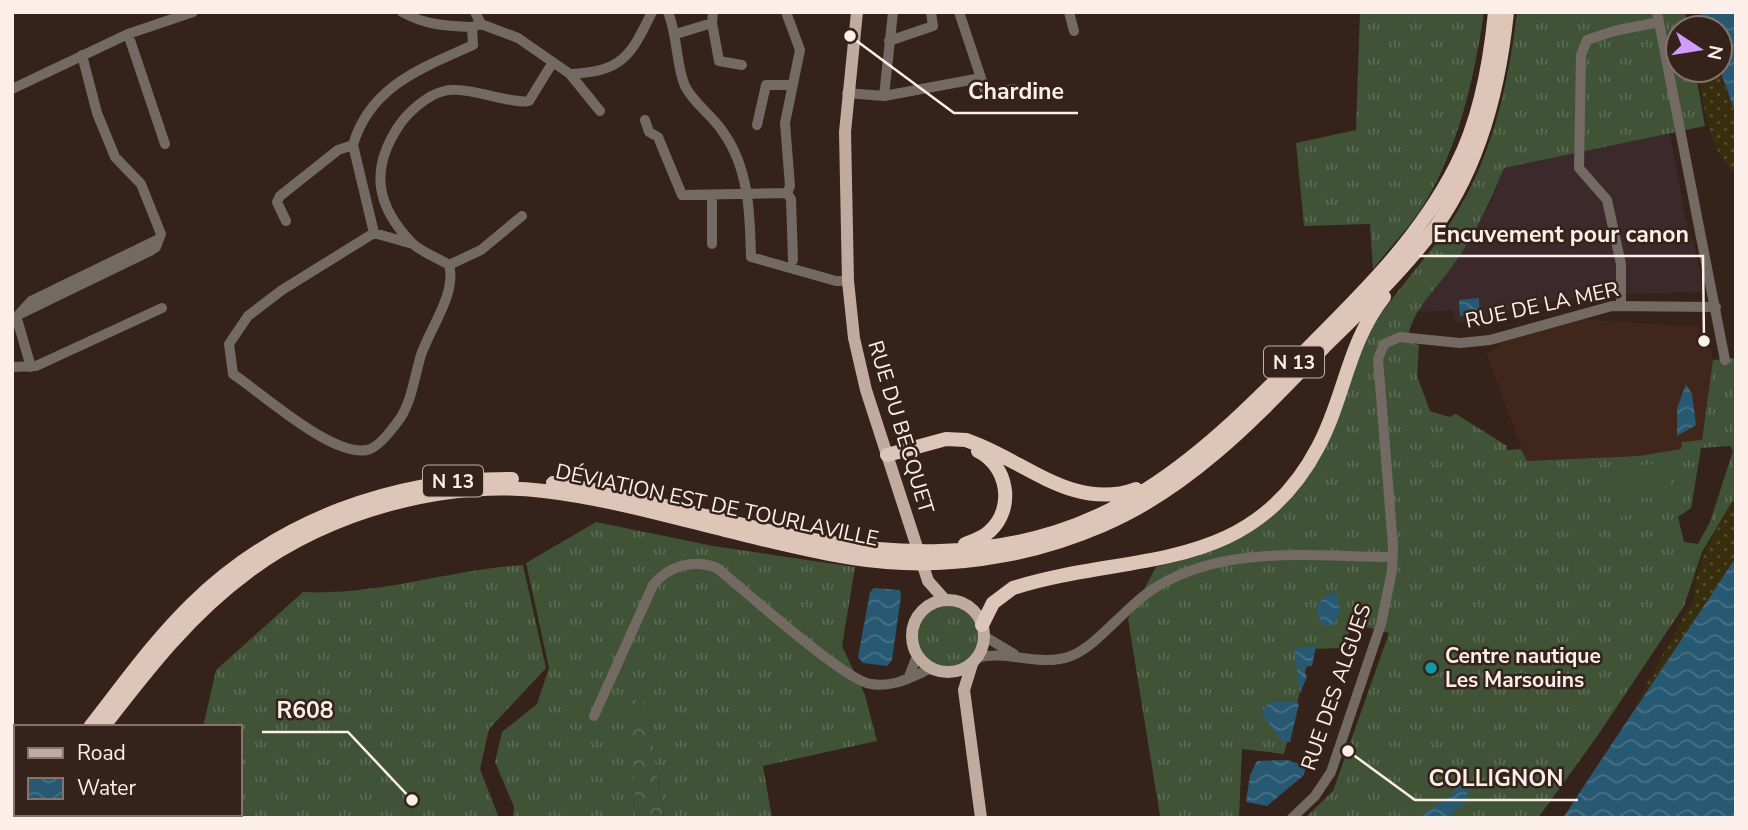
<svg xmlns="http://www.w3.org/2000/svg" width="1748" height="830" font-family="'Nunito Sans',sans-serif">
<style>
.industrial{fill:#3c292c}
.built{fill:#40261b}
.grass{fill:url(#grass-tufts);fill-rule:evenodd}
.forest{fill:url(#forest-crowns)}
.sand{fill:url(#sand-dots)}
.pitch{fill:#405337}
.water{fill:url(#water-waves)}
.lines{fill:none;stroke-linecap:round;stroke-linejoin:round}
.minor{stroke:#736a64;stroke-width:10}
.major{stroke:#bfac9f;stroke-width:12}
.highway{stroke:#ddc6b7;stroke-width:14}
.culture-dot{fill:#0f9aa8;stroke:#35221a;stroke-width:2.5}
.labels{text-anchor:middle;stroke-width:5;stroke-linejoin:round;paint-order:stroke}
.shield{fill:#35221a;stroke:#c0b1ab;stroke-width:2}
.shield-label{font-size:19px;font-weight:bold;fill:#fceee9}
.street-label{font-size:21px;fill:#fceee9;stroke:#35221a}
.poi-label{font-size:21px;font-weight:bold;fill:#fceee9;stroke:#35221a;text-anchor:start}
.leader{fill:none;stroke:#fceee9;stroke-width:2.5}
.callout-dot{fill:#fceee9;stroke:#35221a;stroke-width:2.5}
.callout-label{font-size:23px;text-anchor:middle;font-weight:bold;fill:#fceee9;stroke:#35221a;stroke-width:5;stroke-linejoin:round;paint-order:stroke}
</style>
<defs>
<pattern id="grass-tufts" width="24" height="20" patternUnits="userSpaceOnUse" patternTransform="scale(1.75)"><rect width="24" height="20" fill="#405337"/><path d="M3 7l-1-3M5 7V3M7 7l1-3M15 17l-1-3M17 17v-4M19 17l1-3" fill="none" stroke="#5c6c54"/></pattern>
<pattern id="forest-crowns" width="20" height="18" patternUnits="userSpaceOnUse" patternTransform="scale(1.75)"><rect width="20" height="18" fill="#405337"/><path d="M2 6a3 3 0 1 1 6 0M12 15a3 3 0 1 1 6 0" fill="none" stroke="#5c6c54"/></pattern>
<pattern id="sand-dots" width="8" height="8" patternUnits="userSpaceOnUse" patternTransform="scale(1.75)"><rect width="8" height="8" fill="#372e0e"/><path d="M2 2h.1M6 6h.1" fill="none" stroke="#554d31" stroke-width="1.8" stroke-linecap="round"/></pattern>
<pattern id="water-waves" width="16" height="10" patternUnits="userSpaceOnUse" patternTransform="scale(1.75)"><rect width="16" height="10" fill="#275972"/><path d="M0 5q4-4 8 0t8 0" fill="none" stroke="#477186"/></pattern>
</defs>
<rect width="100%" height="100%" fill="#35221a"/>
<path class="industrial" d="M1670 133 1688 232 1694 243 1704 292 1597 295 1544 303 1475 323 1455 322 1453 310 1415 312 1451 268 1491 202 1504 168Z"/>
<path class="built" d="M1583 319 1699 327 1702 348 1711 349 1713 360 1702 440 1681 449 1639 456 1526 461 1486 353 1498 348 1501 342Z"/>
<path class="grass" d="M1360 12H1484C1474 79 1459 147 1423 206 1409 228 1389 248 1373 269L1370 224 1304 226 1296 143 1356 130Z
M1517 12H1685L1688 28H1678V70H1695L1705 126 1504 168C1490 203 1473 238 1451 268 1433 293 1412 310 1407 341L1419 345 1417 376 1430 411 1449 417 1456 414 1507 446V450L1521 449 1527 461 1639 456 1681 449 1682 442 1702 440 1713 360 1736 358V495L1702 552 1684 606 1596 738 1538 818H1305L1333 791 1389 633 1352 623 1343 648 1311 649 1284 754 1242 749 1239 818H1152L1160 816 1128 619 1156 567C1226 550 1291 516 1324 448 1341 412 1346 369 1368 334 1391 296 1422 264 1447 228 1491 163 1508 88 1517 12ZM1730 446 1733 451 1710 522 1698 544 1684 542 1678 517 1691 508 1701 448Z
M596 522 713 546 855 567 842 646 865 695 877 741 763 766 772 818H664L646 704 633 698 635 818H513L514 807 495 762 502 732 537 704 549 668 526 563Z
M523 565 546 668 489 729 480 769 499 818H181L182 814H240V727H203L216 670 303 592C377 596 449 570 523 565Z
M918 636a30 30 0 1 1 60 0a30 30 0 1 1-60 0Z"/>
<path class="forest" d="M632 698 646 703 664 818H635Z"/>
<path class="sand" d="M1698 70H1719L1736 117V175C1708 150 1704 106 1698 70Z
M1736 495V557L1683 639 1633 709 1694 598C1694 563 1719 526 1736 495Z"/>
<path class="pitch" d="M1670 463 1672 497 1639 498 1641 513 1612 518 1610 481C1626 463 1647 465 1670 463Z"/>
<path class="water" d="M1700 12H1736V115L1720 70V28H1704Z
M1479 298 1480 315 1460 316 1459 300Z
M1686 384 1692 394 1696 425 1677 436V408Z
M1736 557V818H1563C1620 730 1679 645 1736 557Z
M874 588 900 590 901 596 892 660 887 666 863 663 858 657 870 592Z
M1334 592 1338 595C1339 609 1343 620 1327 627L1321 623 1316 607 1325 596Z
M1316 646 1312 666 1303 667 1307 677 1300 693 1294 648Z
M1271 701H1295L1299 704 1290 742H1283L1261 713Z
M1287 760 1306 766 1304 775 1267 806 1246 802 1250 775 1257 761Z
M1461 778 1469 789 1465 802 1448 818H1417L1451 796Z"/>
<g class="lines">
<path class="minor" d="M402 12C425 25 446 26 472 27
M475 12 481 24 518 38 570 74 600 111
M668 12C678 37 676 66 685 86 694 104 712 115 723 132 749 168 750 214 751 257L836 281H848
M1069 12 1074 31
M1657 12 1725 360
M712 23 719 61 742 65
M481 24 472 27 473 45C422 68 370 86 353 145L374 233 282 290 248 316 229 344 233 374C263 394 332 457 367 450 379 448 394 427 401 417 412 399 415 375 421 355 430 328 457 293 449 265 438 258 421 252 412 243 376 206 370 170 398 127 407 113 427 95 444 91 466 85 513 105 529 101L553 62
M128 34 165 144
M676 34 712 23 713 12
M889 41 933 26 931 12
M570 74C623 72 631 55 652 12
M981 78 986 94 1014 89
M12 89 128 34 193 12
M847 93 884 96 981 78 959 12
M884 96 893 12
M645 120 649 132 658 137 682 195 787 193 790 186 785 123 800 50 786 12
M757 125 766 85H793
M787 193 791 199 793 260
M712 196V244
M286 221 277 202 280 196 338 150 353 145
M374 233 413 244
M449 265 481 250 522 216
M1621 305V264L1607 200 1579 168 1581 55 1587 40 1614 31 1659 22
M20 314 150 251 156 247 161 234 141 184 115 157 97 113 82 55
M17 319 31 367
M12 322 31 301 159 239
M12 367 36 366 162 308
M984 636 1014 654
M976 658C1008 649 1039 668 1071 656 1099 645 1128 603 1158 586 1228 544 1314 557 1393 557
M908 679 917 656
M594 716 653 585C669 565 694 559 717 568 744 590 845 681 871 684 894 688 911 677 932 668
M1292 818 1315 796 1331 772 1381 624 1392 571 1393 546 1378 359 1384 344 1400 337 1460 343 1490 340 1612 306 1716 307"/>
<path class="major" d="M857 12 845 132 848 281 854 338 866 390 928 581 945 600
M912 636a36 36 0 1 1 72 0a36 36 0 1 1-72 0Z
M972 664 964 690 981 818"/>
<path class="highway" d="M887 455 946 439 966 440C1023 459 1073 512 1136 489
M553 483C681 502 809 555 940 551 1113 545 1200 458 1314 342 1368 288 1421 235 1456 166 1480 120 1490 64 1495 12
M965 544C973 541 983 538 990 531 1015 508 1008 466 978 451
M982 625 993 603 1013 588C1130 551 1250 577 1318 447 1345 397 1347 344 1384 297
M90 727C123 685 154 641 192 604 278 520 394 478 512 479
M103 727C147 670 190 614 249 571 329 512 445 479 544 491 612 499 679 519 745 535 796 547 850 561 903 563 970 566 1041 552 1103 525 1192 487 1258 415 1324 347 1360 312 1397 276 1428 237 1478 173 1499 91 1507 12
M17 818 20 814
M30 818 33 814"/>
</g>
<circle class="culture-dot" cx="1431" cy="668" r="7"/>
<g class="labels">
<g class="shield">
<rect x="1264" y="346.5" width="60" height="31" rx="5"/>
<rect x="423" y="465.5" width="60" height="31" rx="5"/>
</g>
<g class="shield-label">
<text x="1294" y="369">N 13</text>
<text x="453" y="488">N 13</text>
</g>
<g class="street-label">
<text transform="translate(1542 305) rotate(-12)" y="7">RUE DE LA MER</text>
<text transform="translate(901 427) rotate(73)" y="7">RUE DU BECQUET</text>
<text transform="translate(717 505) rotate(12)" y="7">DÉVIATION EST DE TOURLAVILLE</text>
<text transform="translate(1336 687) rotate(-71)" y="7">RUE DES ALGUES</text>
</g>
<g class="poi-label">
<text x="1445" y="663">Centre nautique<tspan x="1445" dy="24">Les Marsouins</tspan></text>
</g>
</g>
<path class="leader" d="M850 36L954 113H1078M1704 341L1703 256H1419M412 800L348 732H262M1348 751L1415 800H1578"/>
<g class="callout-dot">
<circle cx="850" cy="36" r="7"/>
<circle cx="1704" cy="341" r="7"/>
<circle cx="412" cy="800" r="7"/>
<circle cx="1348" cy="751" r="7"/>
</g>
<g class="callout-label">
<text x="1016" y="99">Chardine</text>
<text x="1561" y="242">Encuvement pour canon</text>
<text x="305" y="718">R608</text>
<text x="1496" y="786">COLLIGNON</text>
</g>
<rect width="1748" height="830" fill="none" stroke="#fceee9" stroke-width="28"/>
<rect x="14" y="725" width="228" height="91" fill="#35221a" stroke="#85746d" stroke-width="2"/>
<rect x="28" y="748" width="35" height="10" fill="#bfac9f" stroke="#85746d" stroke-width="2"/>
<text x="77" y="760" font-size="21" fill="#fceee9">Road</text>
<rect x="28" y="778" width="35" height="21" fill="url(#water-waves)" stroke="#85746d" stroke-width="2"/>
<text x="77" y="795" font-size="21" fill="#fceee9">Water</text>
<g transform="translate(1699 49) rotate(102)"><circle r="33" fill="#35221a" stroke="#85746d" stroke-width="2"/>
<path d="M0-5L12 26L0 18L-12 26Z" fill="#d09dff"/>
<text y="-10" font-size="19" font-weight="bold" text-anchor="middle" fill="#fceee9">N</text>
</g>
</svg>
